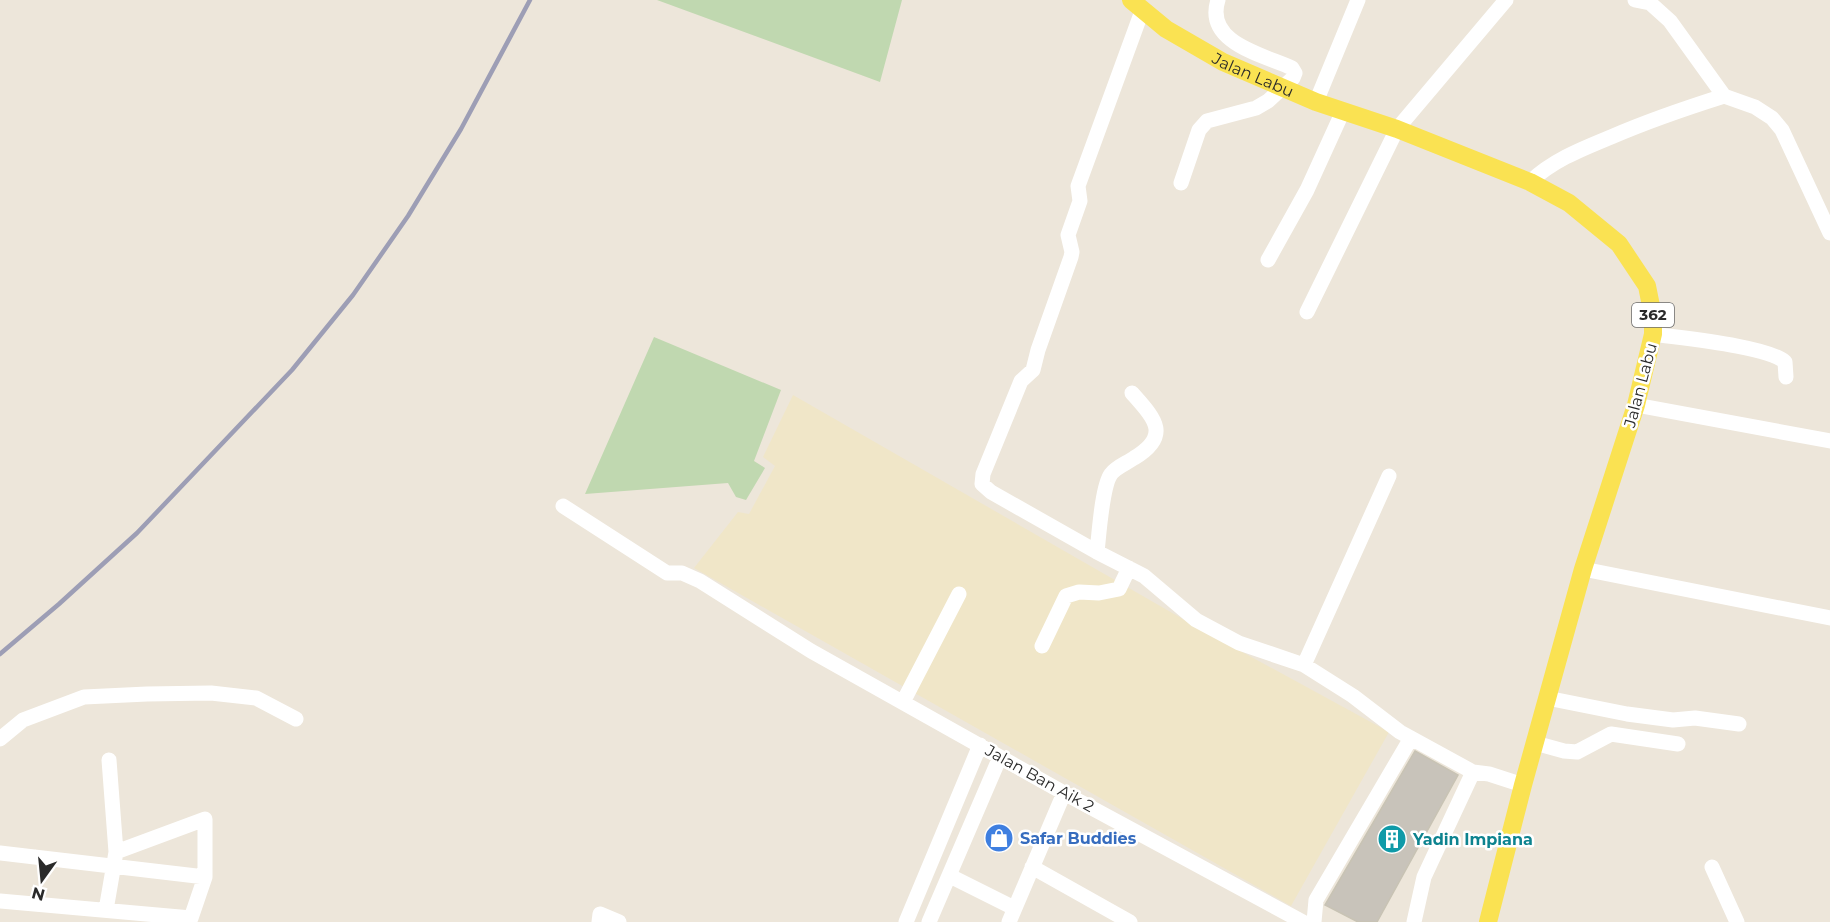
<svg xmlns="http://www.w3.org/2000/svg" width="1830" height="922" font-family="Montserrat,sans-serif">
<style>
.education{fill:#f0e6c8}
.cemetery{fill:#c0d8b0}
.building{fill:#c8c3ba;stroke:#c8c3b4;stroke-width:1.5}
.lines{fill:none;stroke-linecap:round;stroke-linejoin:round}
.minor{stroke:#fff;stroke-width:15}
.major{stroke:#fae252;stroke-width:18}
.rail{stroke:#9d9eb5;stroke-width:4.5}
.labels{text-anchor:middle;stroke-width:5;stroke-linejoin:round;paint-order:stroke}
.shield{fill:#fff;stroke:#6a6a6a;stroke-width:1.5}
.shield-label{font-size:15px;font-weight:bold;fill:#2a2a2a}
.street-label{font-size:16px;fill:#2a2a2a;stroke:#fff}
.shop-label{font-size:16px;font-weight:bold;fill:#366cbe;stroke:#fff;text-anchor:start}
.culture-label{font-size:16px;font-weight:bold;fill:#0d838f;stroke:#fff;text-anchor:start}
</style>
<rect width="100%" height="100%" fill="#ede6da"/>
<path class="education" d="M793 395 1202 630 1389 732 1291 906 694 568 738 512 749 514 775 466 763 457Z"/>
<path class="cemetery" d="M657 0H902L880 82Z
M654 337 781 390 754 461 765 468 746 500 736 497 728 483 585 494Z"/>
<path class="building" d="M1415 751 1458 775 1377 922H1358L1325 905Z"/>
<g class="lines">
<path class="minor" d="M1635 0 1650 3 1670 21 1724 96 1755 107 1772 118 1782 130 1830 233
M1142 11 1078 186 1080 201 1068 235 1072 252 1071 257 1038 350 1033 370 1021 381 983 474 982 484 991 492 1097 552 1144 576 1196 620 1239 643 1304 665 1353 696 1400 732 1473 772 1489 774 1523 785
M1316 102 1358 0
M1530 182C1553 160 1582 149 1611 137 1648 121 1686 108 1724 96
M1181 183 1199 130 1207 121 1256 108 1268 101 1293 78 1295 73 1292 68C1264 55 1204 43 1218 0
M1268 260 1307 190 1343 111
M1307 312 1397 129 1506 0
M1653 334C1680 338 1768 346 1785 362L1786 377
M1636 405 1830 441
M563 506 667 573H682L700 581 811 651 1064 793 1303 922
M1097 552C1099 535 1102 486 1111 474 1116 467 1127 463 1134 458 1172 435 1154 418 1132 393
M1583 569 1830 618
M1042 646 1066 596 1079 592 1099 593 1119 589 1129 568
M1304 665 1389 476
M1547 698 1627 714 1673 720 1695 718 1739 724
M903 702 959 594
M0 739 23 720 84 697 147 694 211 693 256 698 296 719
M1535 743 1564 751 1577 752 1611 734 1678 744
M109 760 116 852
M0 853 205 877
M1032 867 1130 922
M1712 867 1737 922
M950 876 1014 908
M0 901 191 918 205 877V819L116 852 106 910
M599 922 600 914 619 922
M906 922 980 745
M929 922 1000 757
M1009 922 1064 793
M1314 922 1316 900 1411 738
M1414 922 1424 877 1473 772"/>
<path class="major" id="s1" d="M1131 0 1166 29 1223 62 1316 102 1397 129 1530 182 1569 203 1619 244 1647 286 1653 316V334L1636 405 1583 569 1523 785 1488 922"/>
<path class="rail" d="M0 654 59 604 137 533 292 370 353 295 408 216 461 129 530 0"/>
</g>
<defs>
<g id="shop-disc" transform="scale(1.5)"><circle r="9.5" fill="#3f7fe0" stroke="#fff"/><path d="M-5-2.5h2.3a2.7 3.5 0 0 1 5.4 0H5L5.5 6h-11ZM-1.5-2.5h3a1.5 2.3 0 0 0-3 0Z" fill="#fff"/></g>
<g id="building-disc" transform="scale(1.5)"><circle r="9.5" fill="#0f9aa8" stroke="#fff"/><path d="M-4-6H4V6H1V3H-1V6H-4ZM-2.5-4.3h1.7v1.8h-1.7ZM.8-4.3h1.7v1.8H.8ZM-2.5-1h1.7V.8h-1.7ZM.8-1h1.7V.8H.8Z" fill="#fff"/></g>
</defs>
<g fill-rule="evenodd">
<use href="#shop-disc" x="999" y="838"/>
<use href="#building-disc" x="1392" y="839"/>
</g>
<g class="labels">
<rect class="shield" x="1632" y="303" width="42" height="24" rx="4.5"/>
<g class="shield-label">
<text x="1653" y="320">362</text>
</g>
<g class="street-label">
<text dy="6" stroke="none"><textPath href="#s1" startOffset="144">Jalan Labu</textPath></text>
<text transform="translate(1640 385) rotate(-75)" y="6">Jalan Labu</text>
<text transform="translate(1040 778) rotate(29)" y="6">Jalan Ban Aik 2</text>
</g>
<g class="shop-label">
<text x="1020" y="844">Safar Buddies</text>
</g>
<g class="culture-label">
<text x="1413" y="845">Yadin Impiana</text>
</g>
</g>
<g transform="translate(42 880) rotate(195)" stroke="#ffffff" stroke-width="4.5" paint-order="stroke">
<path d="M0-4.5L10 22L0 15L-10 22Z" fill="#2a2a2a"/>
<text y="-9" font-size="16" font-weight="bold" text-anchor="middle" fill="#2a2a2a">N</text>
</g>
</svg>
